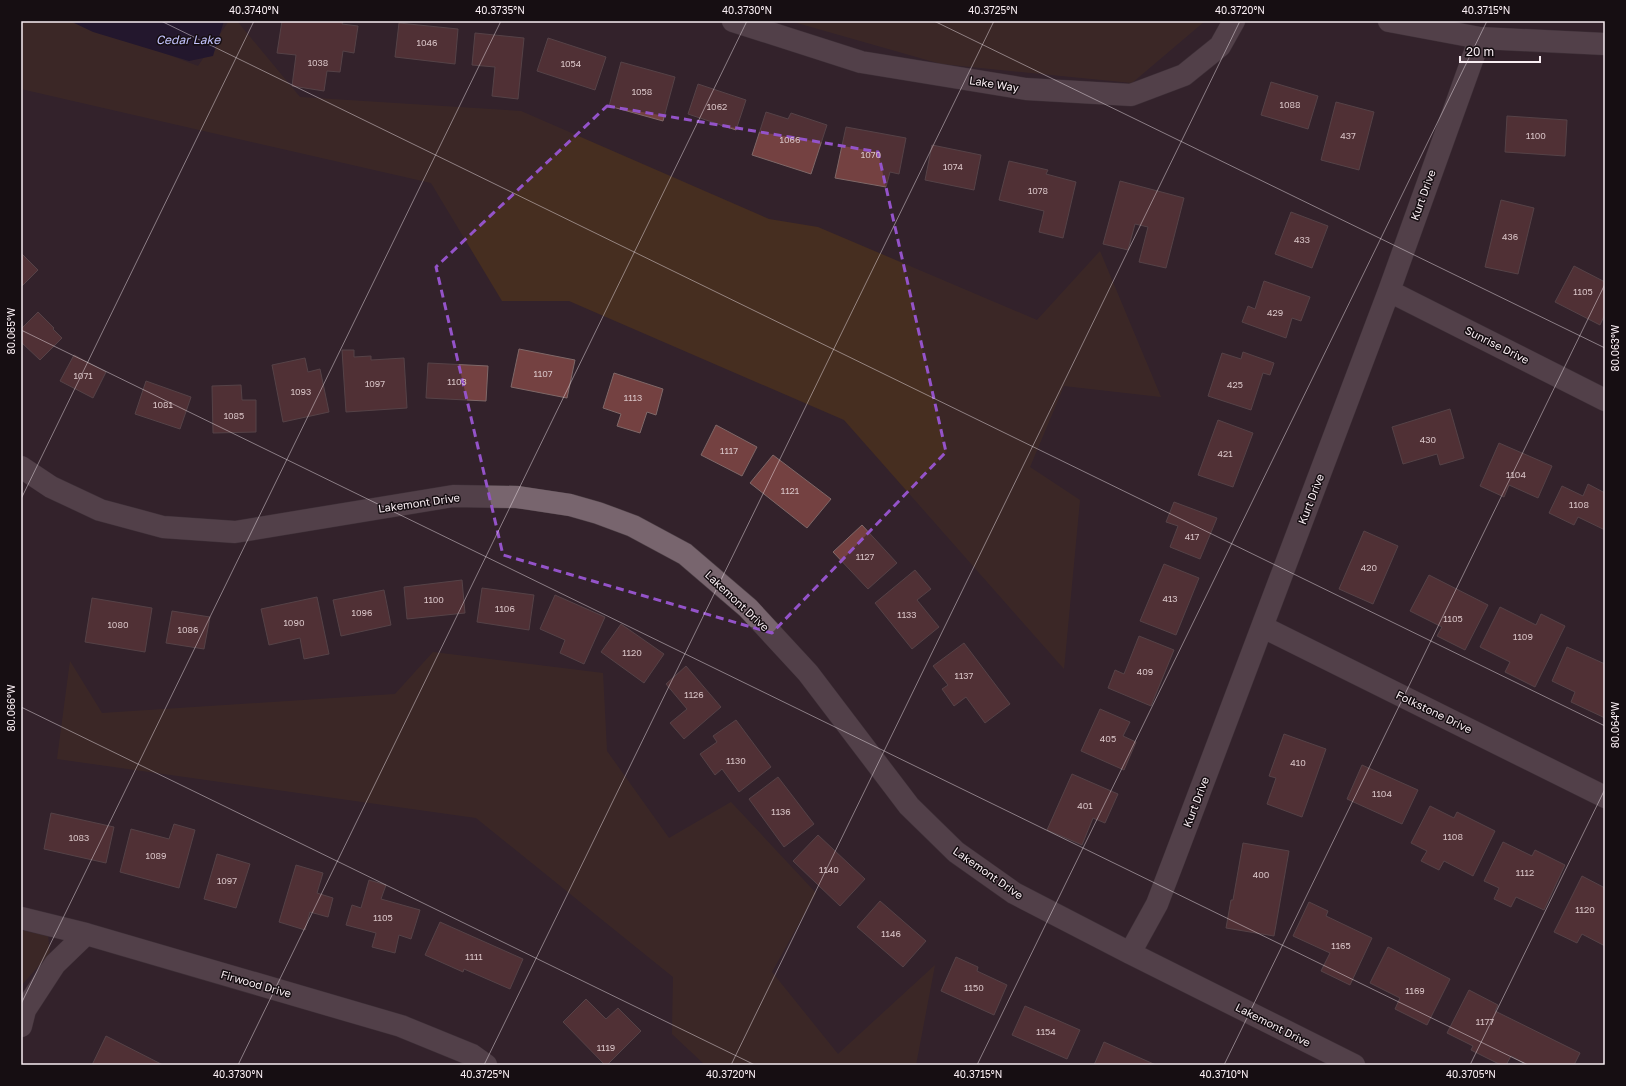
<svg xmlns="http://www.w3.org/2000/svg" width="1626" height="1086" font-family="'Golos Text',sans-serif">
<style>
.green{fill:#462e20}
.water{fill:#100a2f}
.building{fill:#744141;stroke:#7f6868}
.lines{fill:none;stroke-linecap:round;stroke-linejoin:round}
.minor-casing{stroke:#4b3e44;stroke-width:23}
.minor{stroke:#78656e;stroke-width:22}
.marked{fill:none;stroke:#9453c9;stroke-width:3;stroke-dasharray:8 5;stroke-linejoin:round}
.ticks{fill:none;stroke:#f9eef3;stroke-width:1;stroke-opacity:0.45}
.labels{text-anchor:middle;stroke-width:3;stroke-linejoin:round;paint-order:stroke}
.number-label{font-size:9px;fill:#d8c3c6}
.street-label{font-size:11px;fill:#f9eef3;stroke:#160e12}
.water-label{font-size:12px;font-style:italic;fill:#c3c3fe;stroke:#160e12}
.neatline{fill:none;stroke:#f9eef3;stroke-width:1.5}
.ticks-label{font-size:10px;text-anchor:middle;fill:#f9eef3}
</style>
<rect width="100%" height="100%" fill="#33222b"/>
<path class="green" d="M21 21H79L198 66 229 21H237L300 97 521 111 769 219 818 227 1037 320 1100 251 1161 397 1064 386 1030 467 1080 500 1064 669 844 420 569 301H502L431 183 21 89Z
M790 21H1205L1132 83 941 64Z
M433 652 603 673 607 751 669 838 731 802 816 893 772 972 838 1054 935 965 916 1065H705L672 1034 673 977 476 818 57 759 70 661 102 713 395 694Z
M21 930 48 936 50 953 21 986Z"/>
<path class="water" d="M70 21H224L213 56 189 61 93 32Z"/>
<path class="building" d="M282 21H343L342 24 358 26 354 53 343 51 340 72 327 71 324 91 292 86 296 55 277 53Z
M399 23 458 29 455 64 395 57Z
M475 33 524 38 518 99 492 96 495 67 472 65Z
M548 38 606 57 595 90 537 71Z
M621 62 675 77 663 121 609 106Z
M1271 82 1318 96 1308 129 1261 115Z
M698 84 746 100 736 130 688 114Z
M1336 102 1374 112 1359 170 1321 160Z
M766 112 788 119 791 113 827 125 811 174 752 155Z
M1507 116 1567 120 1565 156 1505 152Z
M846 127 906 138 899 174 890 172 886 187 835 178Z
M932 145 981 155 974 190 925 180Z
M1009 161 1048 170 1046 174 1076 182 1063 238 1039 232 1044 211 999 200Z
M1120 181 1184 198 1166 268 1139 262 1148 227 1135 224 1128 250 1103 244Z
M1501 200 1534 208 1518 274 1485 267Z
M1291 212 1328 226 1312 268 1275 254Z
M21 253 38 270 21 287Z
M1574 266 1605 282V314L1600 325 1555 302Z
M1264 281 1310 297 1301 321 1292 318 1286 338 1242 322 1248 306 1255 309Z
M38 312 54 328 53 329 62 338 40 360 21 342V329Z
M519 349 575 360 567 398 511 387Z
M342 350H354V357L371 356V360L404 358 407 408 346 412Z
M1243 352 1274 363 1270 375 1263 373 1251 410 1208 396 1222 353 1241 359Z
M74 355 106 372 93 398 60 381Z
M305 358 308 372 320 369 329 412 283 422 272 365Z
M428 363 488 366 486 401 426 398Z
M614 373 663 389 656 415 647 412 640 433 617 426 621 414 603 408Z
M146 381 191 397 180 429 135 414Z
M241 385 242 400H256V432L213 433 212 386Z
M1450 409 1464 458 1440 465 1437 454 1403 464 1392 427Z
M1218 420 1253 433 1233 487 1198 475Z
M716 425 757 447 742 476 701 455Z
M1499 443 1552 466 1538 498 1509 485 1504 497 1480 486Z
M773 455 831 499 807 528 750 483Z
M1588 484 1605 493V530L1578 517 1574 525 1549 513 1562 486 1583 496Z
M1174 502 1217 518 1200 559 1170 547 1178 526 1166 522Z
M862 525 897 563 868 589 833 552Z
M1364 531 1398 546 1373 604 1339 589Z
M1164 564 1199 578 1176 635 1140 621Z
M915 570 931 589 917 600 939 627 912 649 875 603Z
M1429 575 1488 605 1465 650 1437 636 1442 627 1410 611Z
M462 580 465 613 407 619 404 587Z
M482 588 534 595 529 630 477 622Z
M384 590 391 625 341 636 333 600Z
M555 595 605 617 584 664 560 653 565 640 540 629Z
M317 597 329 654 304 659 300 638 269 645 261 609Z
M92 598 152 608 145 652 85 642Z
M1500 607 1536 625 1541 614 1565 626 1535 687 1505 672 1510 662 1480 647Z
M172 611 210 617 204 649 166 643Z
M621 624 664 654 644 683 601 652Z
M1139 636 1174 650 1151 706 1108 688 1115 670 1124 674Z
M964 643 1010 704 985 723 966 697 954 706 942 689 948 685 933 666Z
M1567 647 1605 664V718L1571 702 1575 692 1552 681Z
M686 666 721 707 684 739 670 723 687 709 666 684Z
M1100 709 1130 722 1123 736 1136 742 1124 770 1081 751Z
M736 720 771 767 739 792 722 769 715 775 700 754 717 742 713 736Z
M1284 734 1326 749 1302 817 1267 804 1276 778 1269 776Z
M1362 765 1418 790 1402 824 1347 799Z
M1072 774 1118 794 1105 823 1093 818 1082 845 1047 830Z
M778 777 814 824 784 847 749 799Z
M1430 806 1454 818 1457 812 1495 831 1473 876 1444 861 1439 870 1421 861 1427 851 1411 843Z
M51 813 114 827 106 863 44 849Z
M174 824 195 830 179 888 120 872 131 829 169 839Z
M818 835 865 879 840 906 793 861Z
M1503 842 1532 856 1535 850 1565 865 1544 910 1516 897 1511 907 1494 899 1499 888 1484 881Z
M1243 843 1289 851 1274 936 1226 928 1231 900H1233Z
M217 854 250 864 236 908 204 899Z
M296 865 323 873 317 893 333 898 328 917 310 912 305 930 279 922Z
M1582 876 1605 888V946L1582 934 1577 943 1554 932Z
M369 880 386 885 381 899 420 910 411 939 399 935 395 953 372 947 376 933 346 925 352 905 361 908Z
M880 901 926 941 903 967 857 927Z
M1309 902 1328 911 1326 916 1372 938 1350 985 1321 971 1330 953 1293 936Z
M440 922 523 959 510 989 464 969 463 972 425 955Z
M1388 947 1450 979 1427 1025 1395 1009 1400 998 1370 983Z
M956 957 978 967 977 971 1007 985 994 1015 941 991Z
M1469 990 1498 1005 1495 1011 1580 1053 1574 1065H1528L1511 1056 1506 1065H1501L1471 1050 1473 1046 1447 1033Z
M586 999 606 1019 618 1008 641 1031 607 1065H605L563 1022Z
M1025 1006 1080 1030 1067 1059 1012 1035Z
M106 1036 163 1065H92Z
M1104 1042 1156 1065H1094Z"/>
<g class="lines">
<g class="minor-casing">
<path id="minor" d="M733 21 861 62 1026 89 1131 95 1184 75 1220 46 1234 21
M1389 21 1480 38 1605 44
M1389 291 1605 400
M21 467 51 487 100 510 163 527 235 532 453 496 517 497 570 505 598 513 633 526 685 554 748 608 808 673 909 806 956 852 1014 893 1130 953 1354 1065
M1263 627 1605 797
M21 918 86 934 401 1026 472 1055 486 1065
M1130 953 1157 904 1175 857 1389 291 1480 38
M21 1026 25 1010 55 964 86 934"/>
</g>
<use href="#minor" class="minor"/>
</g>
<path d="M0 0H1626V1086H0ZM607 106 878 152 946 452 772 633 503 555 436 267Z" fill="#33222b" fill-opacity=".55" fill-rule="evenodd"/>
<path class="marked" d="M607 106 878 152 946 452 772 633 503 555 436 267Z"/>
<path class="ticks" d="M161 21 1605 726M934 21 1605 348M21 330 1528 1065M21 499 254 21M21 707 755 1065M21 1004 501 21M238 1065 747 21M484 1065 994 21M731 1065 1240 21M977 1065 1487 21M1224 1065 1605 284M1470 1065 1605 789"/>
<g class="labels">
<g class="number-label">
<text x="427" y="46">1046</text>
<text x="318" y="66">1038</text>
<text x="571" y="67">1054</text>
<text x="642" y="95">1058</text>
<text x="1290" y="108">1088</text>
<text x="717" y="110">1062</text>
<text x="1348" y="139">437</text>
<text x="1536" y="139">1100</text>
<text x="790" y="143">1066</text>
<text x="871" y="158">1070</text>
<text x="953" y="170">1074</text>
<text x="1038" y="194">1078</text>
<text x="1510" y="240">436</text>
<text x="1302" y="243">433</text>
<text x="1583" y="295">1105</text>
<text x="1275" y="316">429</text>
<text x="543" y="377">1107</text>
<text x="83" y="379">1071</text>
<text x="457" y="385">1103</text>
<text x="375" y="387">1097</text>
<text x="1235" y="388">425</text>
<text x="301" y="395">1093</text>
<text x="633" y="401">1113</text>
<text x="163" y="408">1081</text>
<text x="234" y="419">1085</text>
<text x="1428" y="443">430</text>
<text x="729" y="454">1117</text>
<text x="1225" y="457">421</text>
<text x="1516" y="478">1104</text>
<text x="790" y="494">1121</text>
<text x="1579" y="508">1108</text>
<text x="1192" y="540">417</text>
<text x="865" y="560">1127</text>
<text x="1369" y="571">420</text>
<text x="1170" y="602">413</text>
<text x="434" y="603">1100</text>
<text x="505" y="612">1106</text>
<text x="362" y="616">1096</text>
<text x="907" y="618">1133</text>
<text x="1453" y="622">1105</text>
<text x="294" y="626">1090</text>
<text x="118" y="628">1080</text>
<text x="188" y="633">1086</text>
<text x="1523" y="640">1109</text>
<text x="632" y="656">1120</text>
<text x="1145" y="675">409</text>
<text x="964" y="679">1137</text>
<text x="694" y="698">1126</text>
<text x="1108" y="742">405</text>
<text x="736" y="764">1130</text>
<text x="1298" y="766">410</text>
<text x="1382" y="797">1104</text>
<text x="1085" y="809">401</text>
<text x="781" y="815">1136</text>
<text x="1453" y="840">1108</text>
<text x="79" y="841">1083</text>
<text x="156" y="859">1089</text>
<text x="829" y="873">1140</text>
<text x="1525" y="876">1112</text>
<text x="1261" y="878">400</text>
<text x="227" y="884">1097</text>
<text x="1585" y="913">1120</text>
<text x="383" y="921">1105</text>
<text x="891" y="937">1146</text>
<text x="1341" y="949">1165</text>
<text x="474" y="960">1111</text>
<text x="974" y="991">1150</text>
<text x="1415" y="994">1169</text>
<text x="1485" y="1025">1177</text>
<text x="1046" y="1035">1154</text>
<text x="606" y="1051">1119</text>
</g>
<g class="street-label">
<text transform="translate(994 84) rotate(9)" y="4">Lake Way</text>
<text transform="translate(1423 195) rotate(-70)" y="4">Kurt Drive</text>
<text transform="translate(1497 345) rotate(27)" y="4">Sunrise Drive</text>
<text transform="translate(1311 499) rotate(-69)" y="4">Kurt Drive</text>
<text transform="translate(419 503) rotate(-8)" y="4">Lakemont Drive</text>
<text transform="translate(737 601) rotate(43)" y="4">Lakemont Drive</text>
<text transform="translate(1434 712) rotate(26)" y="4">Folkstone Drive</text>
<text transform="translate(1196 802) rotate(-69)" y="4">Kurt Drive</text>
<text transform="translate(988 873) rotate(35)" y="4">Lakemont Drive</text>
<text transform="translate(256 984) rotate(16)" y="4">Firwood Drive</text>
<text transform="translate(1273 1025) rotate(27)" y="4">Lakemont Drive</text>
</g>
<g class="water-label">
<text x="188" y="44">Cedar Lake</text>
</g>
</g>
<rect width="1626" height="1086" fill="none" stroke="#160e12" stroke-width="44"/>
<path d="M1460 56v6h80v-6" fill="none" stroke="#f9eef3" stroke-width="2"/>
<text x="1466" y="56" font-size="12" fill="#f9eef3" stroke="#160e12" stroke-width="3" paint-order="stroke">20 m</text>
<rect x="22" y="22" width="1582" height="1042" class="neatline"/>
<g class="ticks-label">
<text x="254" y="14">40.3740°N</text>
<text x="500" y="14">40.3735°N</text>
<text x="747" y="14">40.3730°N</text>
<text x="993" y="14">40.3725°N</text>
<text x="1240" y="14">40.3720°N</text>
<text x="1486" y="14">40.3715°N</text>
<text transform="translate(11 331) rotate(-90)" y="4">80.065°W</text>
<text transform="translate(1615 348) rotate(-90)" y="4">80.063°W</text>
<text transform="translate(11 708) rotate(-90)" y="4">80.066°W</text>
<text transform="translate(1615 725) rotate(-90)" y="4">80.064°W</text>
<text x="238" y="1078">40.3730°N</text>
<text x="485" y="1078">40.3725°N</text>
<text x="731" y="1078">40.3720°N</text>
<text x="978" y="1078">40.3715°N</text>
<text x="1224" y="1078">40.3710°N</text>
<text x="1471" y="1078">40.3705°N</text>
</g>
</svg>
